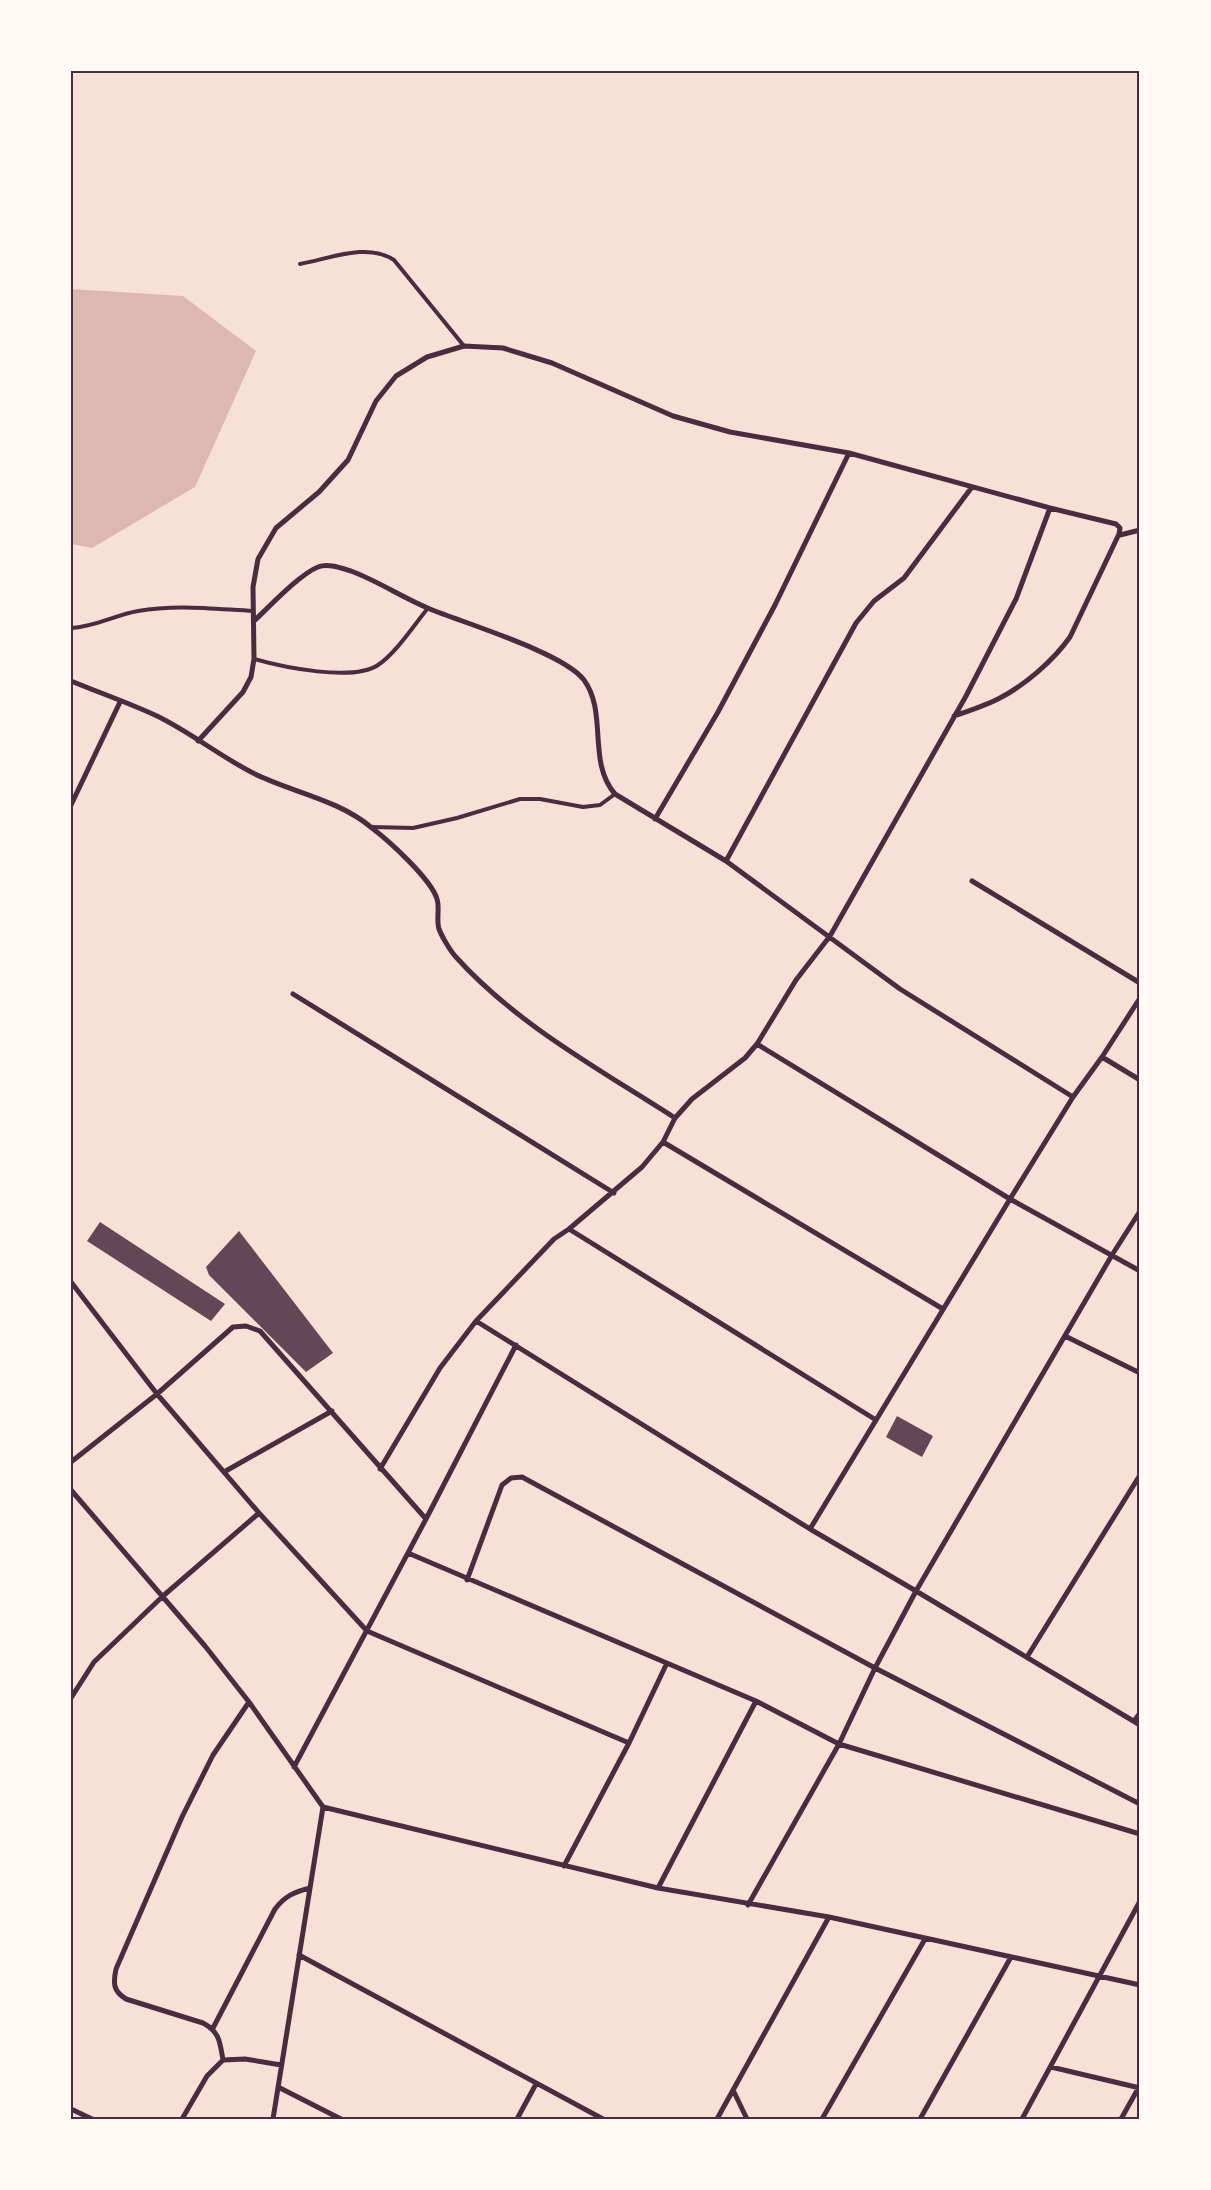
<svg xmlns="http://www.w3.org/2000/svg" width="1211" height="2190" font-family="'Public Sans',sans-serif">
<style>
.water{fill:#dcb8b0}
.building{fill:#644757}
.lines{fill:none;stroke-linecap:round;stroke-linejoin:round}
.service{stroke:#4a2c40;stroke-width:4}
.minor{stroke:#4a2c40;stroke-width:5}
.neatline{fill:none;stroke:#4a2c40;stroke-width:2}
</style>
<rect width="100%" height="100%" fill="#f7e1d7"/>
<path class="water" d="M71 289 183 296 256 351 195 487 92 548 71 544Z"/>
<path class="building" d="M100 1222 225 1304 211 1321 87 1241Z
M239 1231 333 1353 306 1372 209 1275 206 1267Z
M897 1416 933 1436 922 1457 886 1437Z"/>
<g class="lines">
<path class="service" d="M300 264C329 259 367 242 394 260L464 346
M71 628C95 627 115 615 138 611 176 604 215 609 253 611
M254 659C282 667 353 682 378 665 396 653 414 625 428 608
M372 827 413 828 457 818 520 799H540L583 807 600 805 615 794"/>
<path class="minor" d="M1119 534 1120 535 1140 530
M254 621C269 607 300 574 318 567 328 563 341 568 351 571 378 581 403 598 430 609 464 623 564 653 584 680 608 713 587 762 615 794L726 861 900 989 1073 1097
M71 681C100 693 129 703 157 716 192 733 222 758 257 775 295 793 339 800 372 828 389 841 431 879 437 899 440 908 436 920 439 929 442 937 450 950 455 956 516 1024 599 1069 675 1118
M198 741 243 692 251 677 254 659 253 587 258 559 276 528 319 492 348 460 376 401 396 376 427 357 464 346 503 348 552 363 673 416 730 432 849 453 1050 508 1116 524 1120 528 1119 534 1070 637C1053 661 1024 686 998 699 984 706 969 711 954 716
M71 805 120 702
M655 819 718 712 775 605 849 453
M726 861 856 623 874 601 904 578 972 487
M972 881 1140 983
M293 994 614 1193
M757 1044 1010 1199 1073 1097 1102 1057 1140 998
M1102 1057 1140 1080
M663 1142 943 1309
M1140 1211 1112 1255 916 1591 1140 1725
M569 1229 876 1420
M71 1282 157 1394 259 1513 367 1631 629 1743
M476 1321 810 1529 916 1591 875 1668 839 1744 748 1905
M1065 1336 1140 1373
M71 1462 157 1394 233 1327 246 1326 260 1331 426 1519 294 1767
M380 1469 440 1368 476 1321 554 1239 569 1229 642 1167 663 1142 675 1118 692 1099 745 1058 757 1044 796 980 830 936 966 696 1016 599 1050 508
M224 1472 332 1411
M71 1490 205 1646 249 1702 323 1807 273 2119
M426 1519 516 1345
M810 1529 1010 1199 1140 1271
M408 1553 756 1701 839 1744 1140 1834
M467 1580 502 1485 511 1478 522 1477 875 1668 1140 1804
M1027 1657 1140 1475
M71 1698 94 1662 163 1596 259 1513
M1134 1721 1140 1713
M323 1807 658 1888 829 1917 1140 1985
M564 1866 629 1743 666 1665
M658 1888 756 1701
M299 1955 603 2119
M213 2028 275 1909C285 1896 294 1892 310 1888
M223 2060C220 2043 220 2032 203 2023L126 1999C113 1991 113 1983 116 1969L182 1817 213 1755 249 1702
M1051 2067 1140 2088
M278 2087 341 2119
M733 2090 747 2119
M71 2109 92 2119
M182 2119 207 2076 223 2060 245 2059 281 2065
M517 2119 536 2084
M717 2119 829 1917
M822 2119 925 1939
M920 2119 1011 1957
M1022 2119 1140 1901
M1121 2119 1139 2087"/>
</g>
<rect width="1211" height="2190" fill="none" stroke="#fffaf5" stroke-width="145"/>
<rect x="72" y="72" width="1066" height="2046" class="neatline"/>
</svg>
